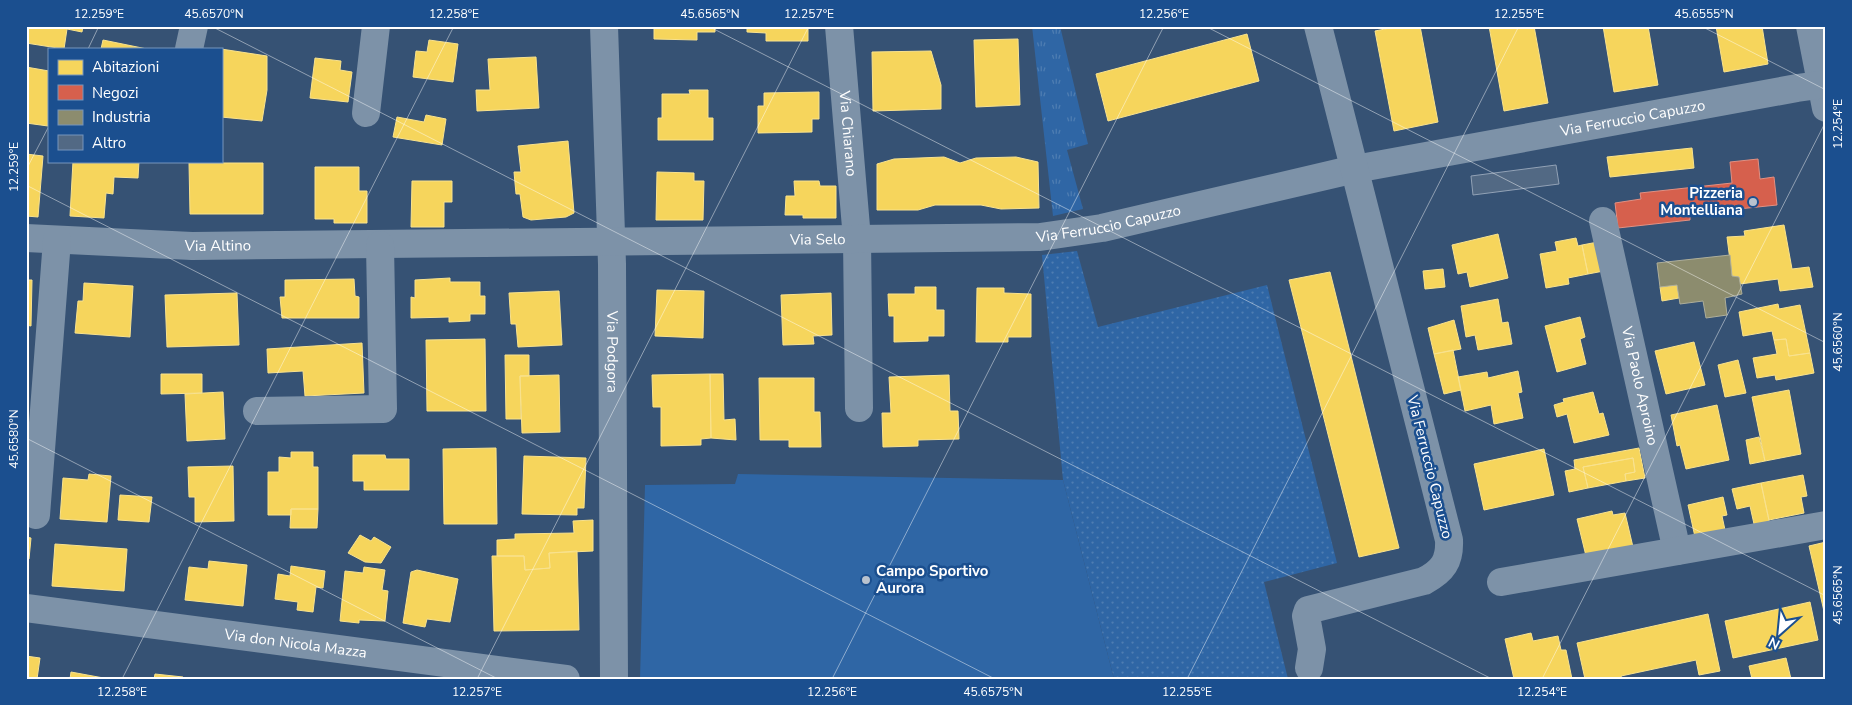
<svg xmlns="http://www.w3.org/2000/svg" width="1852" height="705" font-family="'Nunito Sans',sans-serif">
<style>
.grass{fill:url(#grass-tufts)}
.park{fill:url(#park-dots)}
.garden{fill:#2f66a5}
.homes{fill:#f6d55c;stroke:#f9e28d}
.shops{fill:#d6604d;stroke:#e29082}
.industry{fill:#8c8c6e;stroke:#aeae9a}
.building{fill:#526984;stroke:#92a2b6}
.lines{fill:none;stroke-linecap:round;stroke-linejoin:round}
.minor{stroke:#7d92a8;stroke-width:28}
.ticks{fill:none;stroke:#fff;stroke-width:1;stroke-opacity:0.45}
.poi-dot{fill:#b9c2ce;stroke:#1b4f8f;stroke-width:2}
.labels{text-anchor:middle;stroke-width:5;stroke-linejoin:round;paint-order:stroke}
.street-label{font-size:15px;fill:#fff;stroke:#1b4f8f}
.poi-label{font-size:15px;font-weight:bold;fill:#fff;stroke:#1b4f8f;text-anchor:end}
.neatline{fill:none;stroke:#fff;stroke-width:2}
.ticks-label{font-size:12px;text-anchor:middle;fill:#fff}
</style>
<defs>
<pattern id="grass-tufts" width="24" height="20" patternUnits="userSpaceOnUse" patternTransform="scale(1.25)"><rect width="24" height="20" fill="#2f66a5"/><path d="M3 7l-1-3M5 7V3M7 7l1-3M15 17l-1-3M17 17v-4M19 17l1-3" fill="none" stroke="#4e7db2"/></pattern>
<pattern id="park-dots" width="8" height="8" patternUnits="userSpaceOnUse" patternTransform="scale(1.25)"><rect width="8" height="8" fill="#2f66a5"/><path d="M2 2h.1M6 6h.1" fill="none" stroke="#4e7db2" stroke-width="1.8" stroke-linecap="round"/></pattern>
</defs>
<rect width="100%" height="100%" fill="#365274"/>
<path class="grass" d="M1032 26H1060L1088 144 1067 150 1083 209 1053 216Z"/>
<path class="park" d="M1077 251 1098 327 1267 285 1337 563 1264 582 1288 679H1114L1063 480 1042 255Z"/>
<path class="garden" d="M738 474 1063 480 1114 679H640L645 485 735 484Z"/>
<path class="homes" d="M26 26H83L82 32 67 29 64 49 26 43Z
M654 26H715V32H697V40L654 39Z
M747 26H808V41H766V33L747 32Z
M1400 26H1420L1438 122 1394 131 1375 31Z
M1489 26H1534L1548 103 1504 111Z
M1603 26H1648L1658 85 1614 92Z
M1716 26H1762L1768 64 1724 72Z
M1247 34 1259 81 1108 121 1096 74Z
M1018 39 1020 105 976 107 974 40Z
M103 40 147 49H101Z
M429 40 458 44 453 82 413 77 416 51 427 52Z
M221 49 267 56V90L262 121 221 117Z
M931 51 941 85V109L873 111 872 52Z
M536 57 539 108 477 111 476 90H490L488 59Z
M315 58 341 61 340 70 352 72 348 102 310 98Z
M26 67 49 71 48 126 26 123Z
M689 90H708V118H713V140H658V118H662V94H690Z
M819 92V119H812V132L758 133V106H764V93Z
M426 115 446 119 442 145 393 137 397 117 424 122Z
M568 141 574 213 566 217 531 220 523 217 520 194H516L514 172H521L518 146Z
M1692 148 1694 168 1610 177 1607 157Z
M26 154 43 156 38 217 26 216Z
M944 157 960 163 976 158 1016 157 1038 162 1039 208 1001 209 981 205H935L918 210H877V164L894 159Z
M73 161H139L138 178 114 177 113 194 106 193 104 218 70 216Z
M189 163H263V214H190Z
M315 167H359V191H367V223H334V219H315Z
M657 172 694 173V181H704L703 220H656Z
M412 181H452V202H444V227H411Z
M794 181H819L820 186H836V218H803V215H785L786 196H795Z
M1784 225 1792 269 1809 267 1813 287 1780 291 1778 279 1740 284 1739 277 1732 276 1727 237 1745 236 1744 231Z
M1498 234 1508 278 1470 287 1467 272 1458 274 1452 245Z
M1576 238 1578 246 1582 245 1588 274 1568 278 1569 284 1546 288 1540 254 1557 251 1555 242Z
M1603 241 1609 270 1588 274 1582 245Z
M1443 269 1445 287 1425 289 1423 271Z
M1330 272 1399 548 1359 557 1289 280Z
M450 278V282H480V296H485V314H470V321L449 322V317L411 318V297L415 298V280Z
M354 279 355 296 359 297V318H282L280 297H285V280Z
M26 280H32L31 326 26 325Z
M84 283 133 286 130 337 75 333 78 301H83Z
M1677 285 1679 298 1662 301 1660 287Z
M915 287H936V310H944V336H928V341L894 342V316H889L888 294H915Z
M977 288H1004V293L1031 294V337H1008V342H976Z
M657 290 704 291 703 338 655 336Z
M559 291 562 345 518 347 516 324H511L509 293Z
M237 293 239 345 167 347 165 295Z
M831 293 832 335 813 336 814 344 783 345 781 295Z
M1498 299 1502 323 1508 322 1512 344 1478 350 1475 335 1466 337 1461 306Z
M1778 304 1779 309 1800 305 1810 353 1789 356 1786 339 1774 340 1772 331 1743 336 1739 312Z
M1580 317 1585 337 1580 339 1586 364 1557 372 1545 326Z
M1454 320 1461 349 1434 354 1428 328Z
M485 339 486 411H427L426 340Z
M1786 339 1789 356 1810 353 1814 373 1776 380 1775 375 1757 378 1753 358 1777 354 1774 340Z
M1694 342 1705 385 1666 394 1655 351Z
M362 343 364 393 305 396 303 371 268 373 267 349Z
M1453 350 1461 390 1444 394 1434 354Z
M505 355H529V376H520L521 419H506Z
M1738 360 1746 393 1725 397 1718 365Z
M1518 371 1522 392 1518 393 1523 418 1494 424 1491 405 1465 411 1458 377 1487 372 1488 378Z
M161 374H202V393L161 394Z
M710 374H723L724 420 735 419 736 440 711 438Z
M710 374 711 438 701 439V445L661 446V407H653L652 375Z
M559 375 560 432 522 433 520 376Z
M949 375 950 411H958L959 439 918 440V446L883 447 882 413H891L889 377Z
M759 378H814V412H820L821 447H789V440H760Z
M1789 390 1801 454 1765 461 1752 397Z
M223 392 225 439 187 441 185 394Z
M1593 392 1599 414 1603 413 1609 435 1574 443 1567 414 1557 417 1554 405 1564 402 1563 399Z
M1717 405 1729 460 1686 469 1680 445 1677 446 1671 415Z
M1759 437 1765 461 1750 464 1746 440Z
M496 448 497 524H444L443 449Z
M1639 448 1645 478 1626 481 1625 474 1635 472 1633 458 1583 467 1588 488 1569 492 1565 471 1575 469 1574 460Z
M1544 449 1554 495 1484 510 1474 464Z
M291 452H313V467H318V509H291V515H268V472H279V457L291 458Z
M353 455H385L386 459H409V490H364V481H353Z
M524 456 586 458 584 508H577V515L522 514Z
M1633 458 1635 472 1625 474 1626 481 1588 488 1583 467Z
M233 466 234 521 195 522V497H189L188 467Z
M89 474 111 476 107 522 60 519 63 478 88 480Z
M1803 475 1807 496 1801 497 1804 513 1769 520 1761 483Z
M1761 483 1771 530 1756 533 1750 506 1737 509 1732 489Z
M120 495 152 497 149 522 118 520Z
M1723 497 1727 515 1722 516 1725 530 1695 537 1688 505Z
M291 509H318L317 528H290Z
M1612 511 1613 515 1625 513 1633 547 1586 556 1577 519Z
M593 520V551L549 553 550 568 525 570 524 556H497V540L515 539V534L574 533 573 521Z
M360 535 371 541 374 537 391 547 381 563 365 562 348 553Z
M26 537 31 538 29 559H26Z
M1826 542V620L1809 546Z
M55 544 127 549 124 591 52 586Z
M577 551 579 630 494 631 492 556H524L525 570 550 568 549 553Z
M209 561 247 565 243 606 185 600 189 567 208 569Z
M291 566 325 571 323 588 316 587 313 612 297 610 298 602 275 599 278 574 290 576Z
M364 567 385 570 382 590 388 591 385 621 359 620V623L340 621 345 571 363 573Z
M417 570 458 579 450 622 427 619 425 627 403 623 411 572Z
M1810 602 1818 640 1733 658 1725 621Z
M1708 614 1720 671 1699 675 1696 660 1621 676 1622 679H1585L1577 643Z
M1531 633 1533 641 1558 636 1561 650H1566L1572 679H1514L1505 639Z
M26 656 40 658 37 679H26Z
M1786 658 1791 679H1752L1749 666Z
M71 672 109 679H70Z
M155 674 183 677V679H154Z"/>
<path class="shops" d="M1758 159 1760 179 1774 177 1777 205 1690 214V220L1618 228 1615 203 1641 199 1640 193 1732 183 1730 162Z"/>
<path class="industry" d="M1730 255 1732 276 1739 277 1742 294 1725 298 1727 315 1706 318 1703 301 1680 304 1677 285 1660 287 1657 263Z"/>
<path class="building" d="M1556 165 1559 184 1473 195 1471 176Z"/>
<g class="lines">
<g class="minor">
<path id="s1" d="M604 26 612 264 614 679"/>
<path id="s2" d="M839 26 857 239 859 408"/>
<path d="M1810 26 1826 108"/>
<path d="M189 49 194 26"/>
<path d="M366 113 376 26"/>
<path id="s3" d="M1603 221 1677 551"/>
<path id="s4" d="M26 238 192 246 1040 237 1102 228 1355 169 1797 88 1826 84"/>
<path d="M257 411 383 409 380 245"/>
<path d="M36 515 57 240"/>
<path d="M1501 582 1826 525"/>
<path id="s5" d="M26 608 566 679"/>
<path d="M1309 668 1312 649 1306 616 1308 610 1424 581C1443 571 1450 561 1449 540L1318 26"/>
</g>
</g>
<path class="ticks" d="M211 26 1492 679M708 26 1826 596M1205 26 1826 343M1701 26 1826 90M88 49 99 26M26 170 49 126M26 185 995 679M26 438 498 679M122 679 454 26M477 679 809 26M832 679 1164 26M1187 679 1519 26M1542 679 1826 121"/>
<g class="poi-dot">
<circle cx="1753" cy="202" r="5"/>
<circle cx="866" cy="580" r="5"/>
</g>
<g class="labels">
<g class="street-label">
<text dy="5" stroke="none"><textPath href="#s4" startOffset="1619">Via Ferruccio Capuzzo</textPath></text>
<text dy="5" stroke="none"><textPath href="#s2" startOffset="108">Via Chiarano</textPath></text>
<text dy="5" stroke="none"><textPath href="#s4" startOffset="1084">Via Ferruccio Capuzzo</textPath></text>
<text dy="5" stroke="none"><textPath href="#s4" startOffset="792">Via Selo</textPath></text>
<text dy="5" stroke="none"><textPath href="#s4" startOffset="192">Via Altino</textPath></text>
<text dy="5" stroke="none"><textPath href="#s1" startOffset="326">Via Podgora</textPath></text>
<text dy="5" stroke="none"><textPath href="#s3" startOffset="169">Via Paolo Aproino</textPath></text>
<text transform="translate(1430 467) rotate(76)" y="5">Via Ferruccio Capuzzo</text>
<text dy="5" stroke="none"><textPath href="#s5" startOffset="272">Via don Nicola Mazza</textPath></text>
</g>
<g class="poi-label">
<text x="1743" y="198">Pizzeria<tspan x="1743" dy="17">Montelliana</tspan></text>
<text x="876" y="576" text-anchor="start">Campo Sportivo<tspan x="876" dy="17">Aurora</tspan></text>
</g>
</g>
<rect width="1852" height="705" fill="none" stroke="#1b4f8f" stroke-width="55"/>
<rect x="48" y="48" width="175" height="115" fill="#1b4f8f" stroke="#7695bc"/>
<rect x="58" y="60" width="25" height="15" fill="#f6d55c" stroke="#7695bc"/>
<text x="92" y="72" font-size="15" fill="#ffffff">Abitazioni</text>
<rect x="58" y="85" width="25" height="15" fill="#d6604d" stroke="#7695bc"/>
<text x="92" y="98" font-size="15" fill="#ffffff">Negozi</text>
<rect x="58" y="110" width="25" height="15" fill="#8c8c6e" stroke="#7695bc"/>
<text x="92" y="122" font-size="15" fill="#ffffff">Industria</text>
<rect x="58" y="135" width="25" height="15" fill="#526984" stroke="#7695bc"/>
<text x="92" y="148" font-size="15" fill="#ffffff">Altro</text>
<g transform="translate(1780 632) rotate(207)" stroke="#1b4f8f" stroke-width="4" paint-order="stroke">
<path d="M0-4L9 19L0 12L-9 19Z" fill="#ffffff"/>
<text y="-8" font-size="14" font-weight="bold" text-anchor="middle" fill="#ffffff">N</text>
</g>
<rect x="28" y="28" width="1796" height="650" class="neatline"/>
<g class="ticks-label">
<text x="99" y="18">12.259°E</text>
<text x="214" y="18">45.6570°N</text>
<text x="454" y="18">12.258°E</text>
<text x="710" y="18">45.6565°N</text>
<text x="809" y="18">12.257°E</text>
<text x="1164" y="18">12.256°E</text>
<text x="1519" y="18">12.255°E</text>
<text x="1704" y="18">45.6555°N</text>
<text transform="translate(1838 124) rotate(-90)" y="4">12.254°E</text>
<text transform="translate(14 167) rotate(-90)" y="4">12.259°E</text>
<text transform="translate(1838 342) rotate(-90)" y="4">45.6560°N</text>
<text transform="translate(14 439) rotate(-90)" y="4">45.6580°N</text>
<text transform="translate(1838 595) rotate(-90)" y="4">45.6565°N</text>
<text x="122" y="696">12.258°E</text>
<text x="477" y="696">12.257°E</text>
<text x="832" y="696">12.256°E</text>
<text x="993" y="696">45.6575°N</text>
<text x="1187" y="696">12.255°E</text>
<text x="1542" y="696">12.254°E</text>
</g>
</svg>
